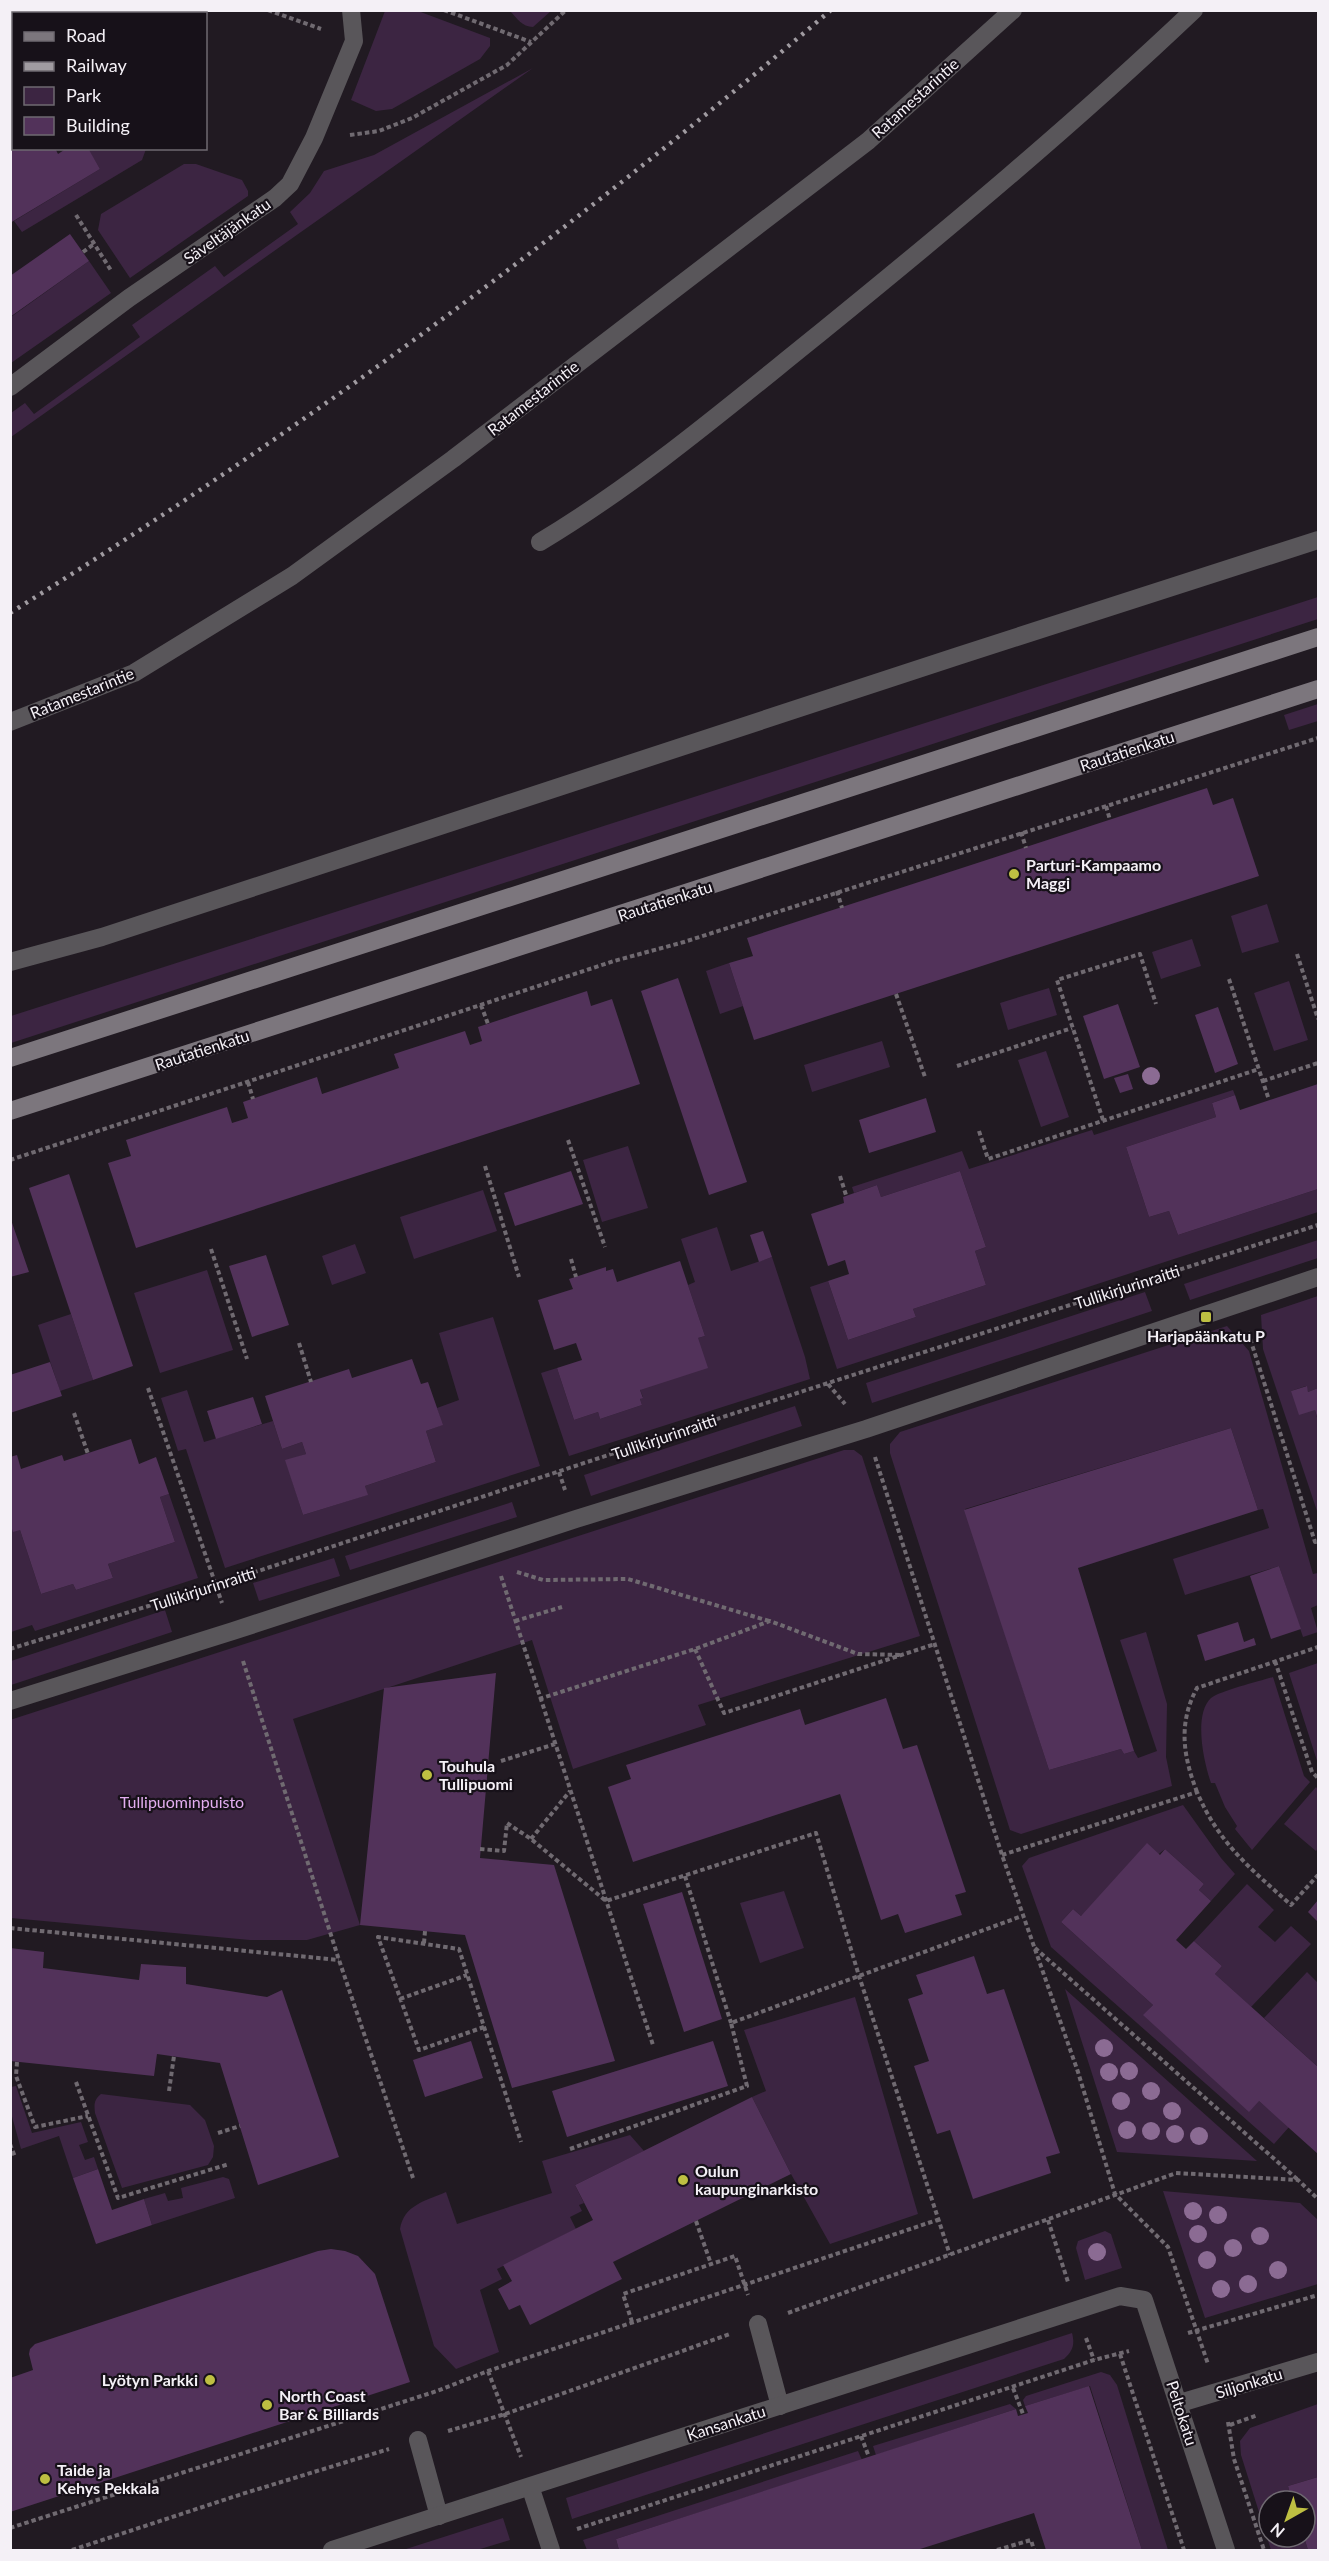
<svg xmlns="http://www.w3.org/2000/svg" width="1329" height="2561" font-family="Lato,sans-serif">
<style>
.green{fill:#3c2542}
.building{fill:#52325a}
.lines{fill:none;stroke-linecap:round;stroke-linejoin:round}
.path{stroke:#706a71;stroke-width:4;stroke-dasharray:4.5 3;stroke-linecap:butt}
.lane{stroke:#59565a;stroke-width:18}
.street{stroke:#59565a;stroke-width:18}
.secondary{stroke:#7c767d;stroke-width:18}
.rail{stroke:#a09ba1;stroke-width:4.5;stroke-dasharray:3 6;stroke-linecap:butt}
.tree{fill:#8b6b93}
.poi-dot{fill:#bebf42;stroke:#171119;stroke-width:2}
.labels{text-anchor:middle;stroke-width:4.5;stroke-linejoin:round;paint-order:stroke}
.street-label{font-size:16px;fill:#f4f0f6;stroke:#171119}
.poi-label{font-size:16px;font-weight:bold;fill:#f4f0f6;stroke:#171119;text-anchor:start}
.park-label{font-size:16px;fill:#e2adef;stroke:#171119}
</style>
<rect width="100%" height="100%" fill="#211a22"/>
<path class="green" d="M385 11H418L490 38V46L480 59 392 109 376 111 351 100Z
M510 11H551L533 27C522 27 517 18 510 11Z
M533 68 11 437V413L25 403 34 414 140 337 132 325 215 266 224 277 298 224 290 212 310 193 324 171 374 155Z
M88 149H146L142 160 22 232 14 221 100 169Z
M184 164H196L242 180 248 191V196L130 278 98 230 101 214Z
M89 261 111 293 11 363V317Z
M1318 597V619L11 1043V1016Z
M1318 704V721L1289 730 1284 715Z
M1267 904 1279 942 1242 953 1231 916Z
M1192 939 1201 966 1161 979 1152 952Z
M729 963 743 1006 720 1014 706 971Z
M1289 981 1308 1040 1274 1051 1254 993Z
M1049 988 1057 1015 1008 1030 1000 1003Z
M882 1041 890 1067 812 1092 804 1065Z
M1046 1051 1069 1117 1041 1127 1018 1060Z
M1233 1090 1235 1095 1212 1103 1216 1117 1126 1147 1149 1217 1169 1211 1178 1235 1318 1189V1212L837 1369 810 1287 828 1281 848 1340 916 1317 913 1309 986 1285 975 1251 986 1247 960 1171 881 1197 877 1185 854 1193 852 1187 962 1151 969 1169 1092 1130 1094 1135Z
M628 1146 648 1208 602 1222 583 1160Z
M483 1190 497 1231 414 1259 400 1217Z
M717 1227 731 1271 772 1257 805 1357 810 1379 569 1456 541 1373 557 1368 574 1420 598 1412 600 1419 642 1405 640 1399 643 1397 640 1390 698 1338 705 1336 688 1285 695 1282 681 1239Z
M1318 1240V1258L1190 1300 1184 1284Z
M355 1244 366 1273 332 1285 322 1256Z
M207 1270 233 1350 160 1373 134 1293Z
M1145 1292 1152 1311 872 1403 866 1383Z
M1318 1296V1388L1308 1392 1306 1386 1291 1391 1315 1410 1318 1421V1514L1263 1349 1261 1315Z
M71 1314 93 1380 60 1391 38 1325Z
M493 1317 540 1466 225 1568 186 1449 178 1451 161 1398 187 1390 204 1442 273 1421 282 1449 302 1442 306 1454 286 1461 303 1515 367 1495 365 1486 436 1462 426 1431 442 1425 437 1408 459 1400 439 1333Z
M1227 1326 1249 1351 1313 1574 1318 1573V1605L1311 1608 1318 1632 1303 1637 1279 1566 1185 1595 1173 1559 1269 1528 1263 1509 1258 1510 1231 1428 965 1509 1049 1770 1121 1749 1124 1754 1134 1751 1138 1758 1157 1751 1120 1640 1146 1632 1167 1704 1166 1757 1172 1786 1021 1834 1010 1830 890 1453V1444L900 1432Z
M795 1406 802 1426 591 1496 584 1475Z
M844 1450H854L862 1456 920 1636 698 1705 706 1725 573 1769 532 1640 293 1719 360 1925 307 1940H250L11 1918 10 1720Z
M169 1494 198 1578 35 1631 32 1625 11 1632 10 1523 20 1530 41 1594 73 1584 76 1590 113 1578 108 1564 175 1542 160 1497Z
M512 1502 517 1517 350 1570 345 1556Z
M334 1558 340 1576 259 1601 253 1583Z
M165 1610 172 1632 11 1685V1661Z
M1318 1663V1764L1289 1673Z
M1273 1677 1304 1776 1310 1782 1252 1850 1235 1829 1237 1826 1225 1807 1215 1783H1211C1204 1763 1193 1715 1211 1698 1220 1691 1260 1681 1273 1677Z
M1316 1787 1318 1790V1848L1316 1851 1284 1824Z
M1183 1805 1221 1858 1235 1874 1211 1901 1199 1890 1204 1884 1165 1849 1081 1916 1073 1909 1061 1922 1153 2005 1144 2015 1259 2101 1289 2127 1274 2144 1051 1947 1022 1866 1029 1858Z
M1247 1884 1274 1910 1258 1927 1275 1942 1291 1926 1311 1944 1251 2007 1215 1974 1222 1966 1194 1941Z
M784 1891 804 1948 760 1963 740 1903Z
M1307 1972 1318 1983V2067L1264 2018Z
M1065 1989 1257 2161 1117 2152Z
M855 1997 918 2214 830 2244 791 2174 752 2097 766 2091 744 2030Z
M16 2086 32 2133 81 2122 88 2142 79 2145 85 2160 94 2157 98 2169 73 2178 59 2136 21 2149 11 2113V2087Z
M101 2094 190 2105 205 2120 214 2146 213 2157 208 2165 122 2188 95 2113C94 2104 94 2100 101 2094Z
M630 2135 644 2151 575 2185 584 2203 579 2205 582 2211 570 2217 576 2229 497 2269 502 2279 480 2290 499 2352 456 2369 434 2346 400 2229C404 2205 425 2201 446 2192L457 2224 552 2193 542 2161Z
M223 2177 229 2179 235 2198 152 2225 144 2199 165 2193 168 2201 183 2198 181 2188Z
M1163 2191 1300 2203 1318 2220V2284L1205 2318Z
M1105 2231 1111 2234 1122 2268 1085 2280 1076 2248 1078 2241Z
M1072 2333C1075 2344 1073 2351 1064 2359L572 2519 566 2498Z
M1101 2372 1110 2375 1117 2385 1168 2550H1142L1090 2386 1025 2406 1023 2400 1026 2396Z
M1010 2404 1016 2409 876 2455 873 2446Z
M1318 2404V2477L1288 2486 1292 2501H1269V2537H1304L1308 2550H1271L1241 2455 1240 2441 1250 2428Z
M858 2451 862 2460 616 2539 619 2550H587L583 2540Z
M503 2518 510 2540 477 2550H403Z"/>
<path class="building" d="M14 110V148H55L58 154 67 148H88L100 169 10 223V111Z
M70 234 89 261 10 317V276Z
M1207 788 1213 805 1233 798 1259 876 754 1040 729 963 753 956 747 938Z
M678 978 747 1182 709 1195 641 991Z
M587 991 591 1006 612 999 640 1084 136 1248 108 1163 131 1156 126 1140 227 1107 232 1123 248 1118 243 1102 317 1077 322 1094 399 1068 394 1054 465 1031 470 1045 482 1041 478 1027Z
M1118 1004 1140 1067 1104 1079 1083 1016Z
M1218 1007 1238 1064 1215 1073 1195 1015Z
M1128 1074 1133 1089 1120 1093 1114 1078Z
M1318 1084V1189L1178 1235 1169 1211 1149 1217 1126 1147 1216 1117 1212 1103 1235 1095 1240 1110Z
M926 1098 936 1132 869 1153 859 1120Z
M571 1171 583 1204 515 1226 504 1193Z
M960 1171 986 1247 975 1251 986 1285 913 1309 916 1317 848 1340 828 1281 849 1274 845 1260 828 1266 811 1214 844 1203 843 1197 877 1185 881 1197Z
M69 1174 133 1366 93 1380 29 1188Z
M10 1217 29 1272 10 1277Z
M763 1231 772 1257 759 1262 750 1235Z
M266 1255 289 1325 252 1337 229 1266Z
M680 1261 705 1336 698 1338 708 1368 640 1390 643 1398 640 1399 642 1405 600 1419 598 1412 574 1420 557 1368 582 1360 576 1343 554 1350 538 1300 573 1289 569 1279 606 1267V1271L613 1269 617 1282Z
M412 1359 421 1384 428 1382 443 1425 426 1431 436 1462 365 1486 368 1495 303 1515 285 1460 306 1454 302 1442 282 1449 265 1396 349 1369 352 1378Z
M50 1362 62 1396 10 1413V1375Z
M1307 1386 1308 1392 1318 1388V1420L1315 1410 1299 1415 1291 1391Z
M253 1397 262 1424 216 1439 207 1411Z
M1231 1428 1258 1510 1078 1568 1134 1751 1124 1754 1121 1749 1049 1770 964 1510Z
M131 1439 139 1464 156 1457 169 1494 160 1497 175 1542 108 1564 113 1578 76 1590 73 1584 41 1594 20 1530 13 1532 10 1523V1457L17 1455 21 1469 62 1455 64 1461Z
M1279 1566 1301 1629 1271 1639 1250 1576Z
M1238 1622 1244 1642 1254 1638 1256 1645 1205 1661 1197 1635Z
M496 1673 480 1858 554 1865 615 2061 512 2088 465 1935 360 1925 384 1688Z
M886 1698 903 1749 917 1745 966 1892 955 1895 962 1915 905 1933 898 1914 881 1920 840 1794 633 1862 608 1787 631 1779 626 1765 800 1709 805 1725Z
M1147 1843 1160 1855 1165 1849 1204 1884 1199 1890 1211 1901 1176 1940 1186 1949 1194 1941 1222 1966 1215 1974 1318 2067V2154L1259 2101 1249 2112 1143 2015 1153 2005 1061 1922 1073 1909 1081 1916Z
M682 1892 722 2019 684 2032 643 1904Z
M1318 1900V1922L1308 1912Z
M10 1948 44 1952 43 1968 139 1980 141 1964 186 1967V1984L267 1997 282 1990 339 2157 258 2185 220 2063 157 2054 154 2076 10 2061Z
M974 1956 987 1994 1004 1989 1060 2153 1046 2157 1051 2173 973 2199 950 2130 937 2134 914 2066 929 2061 908 1999 923 1994 916 1975Z
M471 2041 483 2078 425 2097 413 2060Z
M713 2041 728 2086 567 2137 552 2091Z
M752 2097 791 2174 613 2262 622 2279 530 2325 520 2305 509 2310 498 2289 512 2281 503 2265 593 2220 575 2185Z
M98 2169 112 2210 144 2199 152 2225 96 2244 73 2178Z
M331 2249 345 2251 358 2256 375 2274 410 2382 10 2512V2378L33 2370 29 2354 30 2349 35 2344 318 2251Z
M1089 2386 1142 2550H1046L1034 2513 917 2550H619L616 2539 1016 2409 1018 2416 1028 2413 1025 2406Z
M1318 2477V2550H1308L1304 2537 1305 2501H1292L1288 2486Z"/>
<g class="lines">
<path class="path" d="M268 10 321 29
M444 10 531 42
M350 135 379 131 412 118 507 65 566 10
M76 215 112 272
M83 252 94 244
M1106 806 1110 820
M1021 832 1026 848
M837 891 842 908
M1297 954 1318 1019
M1229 979 1269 1100
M896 994 925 1077
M481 1005 488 1024
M957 1066 1072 1028
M1263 1081 1318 1063
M248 1082 253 1099
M1103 1120 1057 980 1140 954 1156 1004
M979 1131 988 1159 1259 1069
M568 1140 605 1247
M10 1160 614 961 684 942 1318 738
M485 1166 519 1277
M840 1176 846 1195
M211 1249 247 1359
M571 1259 576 1277
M1248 1332 1315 1542 1318 1541
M299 1343 311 1382
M828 1384 845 1404
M148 1388 222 1603
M74 1413 88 1454
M875 1457 1002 1855 1078 2072 1115 2194 1168 2247 1208 2364
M559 1472 565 1490
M517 1572 543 1580 628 1579 769 1621
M501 1576 653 2045
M515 1621 562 1607
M10 1649 216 1585 729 1415 1318 1225
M695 1649 724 1713 935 1644
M243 1661 339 1960 413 2178
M1275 1661 1312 1772 1318 1778
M539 1699 695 1649 770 1621 858 1654 902 1655
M501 1761 555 1744
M1197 1792C1183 1756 1178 1723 1197 1688L1318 1647
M531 1839 570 1791
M480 1849 504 1851 507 1823 531 1839 606 1901 816 1833 859 1976 950 2255
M1002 1855 1197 1792C1219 1844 1251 1869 1291 1905L1318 1875
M685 1876 731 2023
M10 1928 339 1960
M424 1943 425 1931
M1035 1948 1297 2179
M400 1999 467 1975
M484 2027 419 2050 378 1937 459 1949 521 2142
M17 2062 16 2076 35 2127 88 2116
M76 2082 118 2198 229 2164
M169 2091 174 2056
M218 2133 240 2126
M10 2144 15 2157
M570 2149 747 2086 731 2023 1022 1916
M1048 2220 1068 2282
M696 2221 711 2264
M788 2313 1176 2173 1298 2180 1318 2199
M632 2322 623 2294 735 2256 748 2295
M1188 2333 1318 2295
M1086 2338 1094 2360
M1120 2354 1184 2550
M488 2371 521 2457
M1013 2388 1023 2414
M1228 2422 1234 2459 1264 2550
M1230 2425 1258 2415
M448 2431 505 2414 730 2334
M861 2436 869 2457
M10 2528 437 2391 488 2371 940 2219
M577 2529 1094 2360 1129 2351
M72 2550 242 2494 389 2449
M997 2550 1031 2540 1034 2550"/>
<path class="lane" d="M540 542C640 482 729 406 820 333 948 229 1074 124 1194 10
M10 722 134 673 292 576 453 459 868 141 1013 10
M10 962 102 937 958 656 1318 540
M10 1701 233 1631 576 1519 866 1429 1318 1277
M758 2324 780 2406
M418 2440 439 2516"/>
<path class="street" d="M10 387 129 298 275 198 290 184 314 138 354 41 351 10
M1180 2403 1318 2362
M530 2486 551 2550
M332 2550 1120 2296 1144 2300 1226 2550"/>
<path class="secondary" d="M10 1058 1318 637
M10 1111 1318 689"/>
<path class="rail" d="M10 613C299 433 572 231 831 10"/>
</g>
<g class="tree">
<circle cx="1151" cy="1076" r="9"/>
<circle cx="1104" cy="2048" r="9"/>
<circle cx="1129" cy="2071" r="9"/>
<circle cx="1109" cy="2072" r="9"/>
<circle cx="1151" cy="2091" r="9"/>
<circle cx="1121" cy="2101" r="9"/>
<circle cx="1172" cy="2111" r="9"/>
<circle cx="1127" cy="2130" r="9"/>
<circle cx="1151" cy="2131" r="9"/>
<circle cx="1175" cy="2134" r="9"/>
<circle cx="1199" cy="2136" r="9"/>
<circle cx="1193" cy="2211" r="9"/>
<circle cx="1218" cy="2215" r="9"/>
<circle cx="1198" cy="2234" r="9"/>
<circle cx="1260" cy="2236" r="9"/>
<circle cx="1233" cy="2248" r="9"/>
<circle cx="1097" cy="2252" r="9"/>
<circle cx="1207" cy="2260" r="9"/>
<circle cx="1278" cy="2270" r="9"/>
<circle cx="1248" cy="2284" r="9"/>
<circle cx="1221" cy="2289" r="9"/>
</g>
<g class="poi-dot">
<circle cx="1014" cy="874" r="6"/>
<rect x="1200" y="1311" width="12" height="12" rx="3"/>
<circle cx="427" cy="1775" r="6"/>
<circle cx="683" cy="2180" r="6"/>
<circle cx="210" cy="2380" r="6"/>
<circle cx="267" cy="2405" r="6"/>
<circle cx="45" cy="2479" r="6"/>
</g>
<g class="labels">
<g class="street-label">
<text transform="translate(915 98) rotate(-42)" y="6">Ratamestarintie</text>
<text transform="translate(227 231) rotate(-35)" y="6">Säveltäjänkatu</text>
<text transform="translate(533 398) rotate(-38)" y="6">Ratamestarintie</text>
<text transform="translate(82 693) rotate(-22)" y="6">Ratamestarintie</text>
<text transform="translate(1127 751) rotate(-18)" y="6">Rautatienkatu</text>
<text transform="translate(665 901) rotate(-18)" y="6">Rautatienkatu</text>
<text transform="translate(202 1050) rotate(-18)" y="6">Rautatienkatu</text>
<text transform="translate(1127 1287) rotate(-18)" y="6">Tullikirjurinraitti</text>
<text transform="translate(664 1437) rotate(-19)" y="6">Tullikirjurinraitti</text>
<text transform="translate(203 1589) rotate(-18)" y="6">Tullikirjurinraitti</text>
<text transform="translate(1249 2383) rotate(-17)" y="6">Siljonkatu</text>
<text transform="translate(1182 2413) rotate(72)" y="6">Peltokatu</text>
<text transform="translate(726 2423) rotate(-18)" y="6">Kansankatu</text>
</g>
<g class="poi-label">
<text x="1026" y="871">Parturi-Kampaamo<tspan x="1026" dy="18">Maggi</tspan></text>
<text x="1206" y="1342" text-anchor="middle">Harjapäänkatu P</text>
<text x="439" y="1772">Touhula<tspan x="439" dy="18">Tullipuomi</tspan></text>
<text x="695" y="2177">Oulun<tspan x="695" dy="18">kaupunginarkisto</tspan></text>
<text x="198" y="2386" text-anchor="end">Lyötyn Parkki</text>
<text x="279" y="2402">North Coast<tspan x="279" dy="18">Bar &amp; Billiards</tspan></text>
<text x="57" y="2476">Taide ja<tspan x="57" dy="18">Kehys Pekkala</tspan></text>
</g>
<g class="park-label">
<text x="182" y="1808">Tullipuominpuisto</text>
</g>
</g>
<rect width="1329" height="2561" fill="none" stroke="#f4f0f6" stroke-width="24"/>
<rect x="12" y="12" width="195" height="138" fill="#171119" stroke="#6f6a71" stroke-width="1.5"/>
<rect x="24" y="32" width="30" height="9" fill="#7c767d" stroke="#6f6a71" stroke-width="1.5"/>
<text x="66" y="42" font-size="18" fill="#f4f0f6">Road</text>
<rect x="24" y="62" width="30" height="9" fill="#a09ba1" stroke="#6f6a71" stroke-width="1.5"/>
<text x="66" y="72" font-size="18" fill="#f4f0f6">Railway</text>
<rect x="24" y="87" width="30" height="18" fill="#3c2542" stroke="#6f6a71" stroke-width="1.5"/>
<text x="66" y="102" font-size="18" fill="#f4f0f6">Park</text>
<rect x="24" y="117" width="30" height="18" fill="#52325a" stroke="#6f6a71" stroke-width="1.5"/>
<text x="66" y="132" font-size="18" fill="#f4f0f6">Building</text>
<g transform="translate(1287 2519) rotate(220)"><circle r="28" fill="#171119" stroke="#6f6a71" stroke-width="1.5"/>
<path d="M0-4.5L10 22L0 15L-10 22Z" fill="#bebf42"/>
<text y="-9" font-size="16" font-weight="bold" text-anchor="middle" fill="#f4f0f6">N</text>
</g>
</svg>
